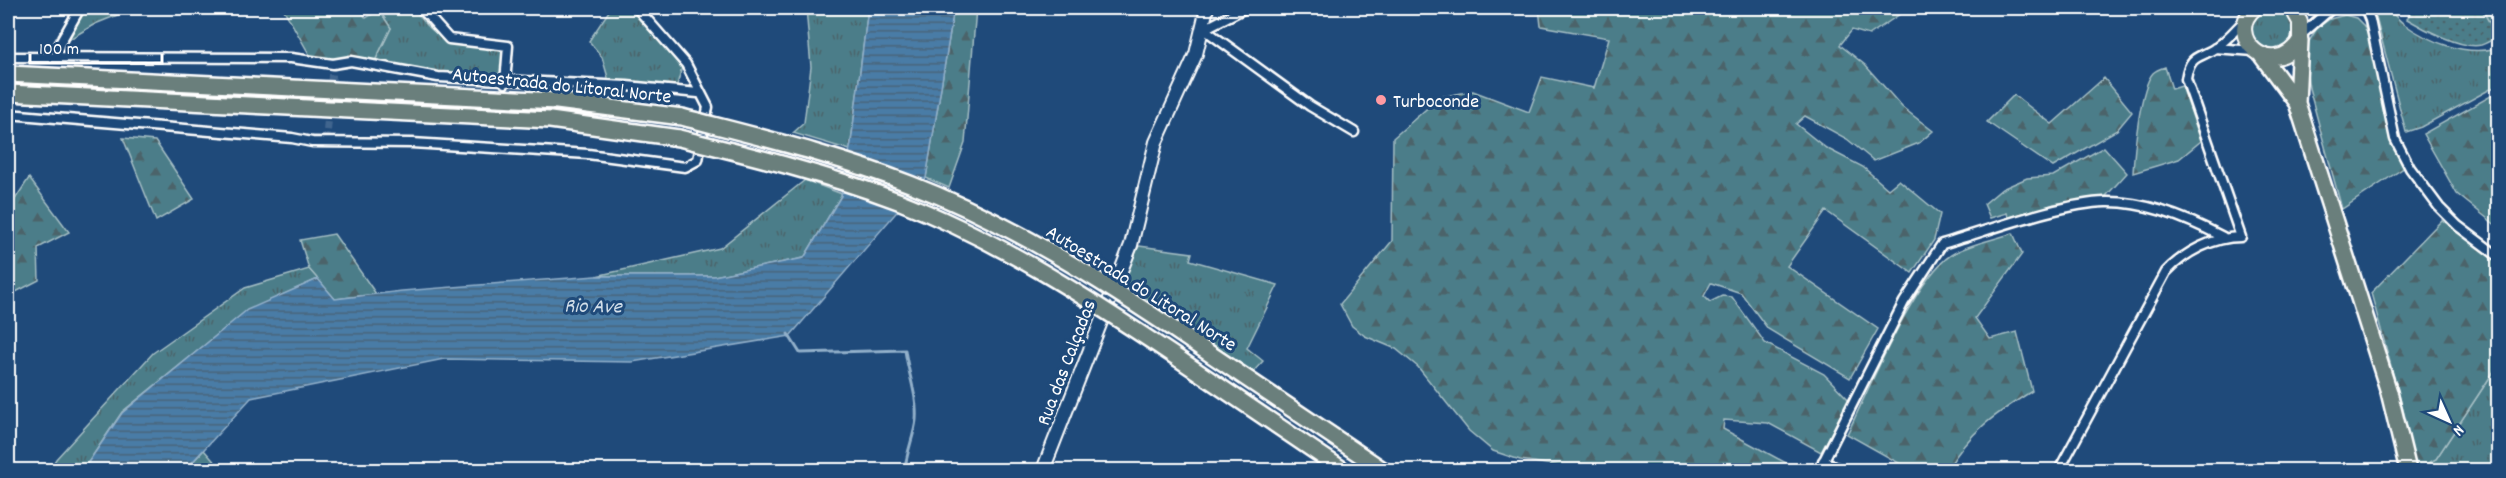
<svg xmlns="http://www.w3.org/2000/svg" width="2506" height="478" font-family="Dekko,sans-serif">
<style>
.grass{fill:url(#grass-tufts);stroke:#a5bec4;stroke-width:1.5}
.forest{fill:url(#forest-firs);stroke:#a5bec4;stroke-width:1.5}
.garden{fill:url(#garden-dots);stroke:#a5bec4;stroke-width:1.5}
.water{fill:url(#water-rules);stroke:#92b0ca;stroke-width:1.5}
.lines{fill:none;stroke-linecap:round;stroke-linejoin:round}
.stream{stroke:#92b0ca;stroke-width:3}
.minor-tunnel{stroke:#41658e;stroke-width:8;stroke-dasharray:8 4;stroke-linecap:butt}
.minor-casing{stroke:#fff;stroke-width:13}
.secondary-casing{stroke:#fff;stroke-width:16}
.primary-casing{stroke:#fff;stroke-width:18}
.motorway-casing{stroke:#fff;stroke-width:20}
.minor{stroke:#1f4a7a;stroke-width:8}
.secondary{stroke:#1f4a7a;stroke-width:12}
.primary{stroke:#6b7f7c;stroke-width:14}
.motorway{stroke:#6b7f7c;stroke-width:15}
.motorway-bridge-casing{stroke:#fff;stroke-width:20;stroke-linecap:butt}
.motorway-bridge{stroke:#6b7f7c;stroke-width:15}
.poi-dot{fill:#ff9aa2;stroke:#1f4a7a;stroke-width:2}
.labels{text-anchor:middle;stroke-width:6;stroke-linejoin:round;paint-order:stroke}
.street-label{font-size:20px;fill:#fff;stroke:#1f4a7a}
.poi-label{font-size:20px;fill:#fff;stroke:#1f4a7a;text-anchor:start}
.water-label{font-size:21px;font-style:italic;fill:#d2dee9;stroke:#1f4a7a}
</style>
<defs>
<pattern id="grass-tufts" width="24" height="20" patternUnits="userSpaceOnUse" patternTransform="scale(1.5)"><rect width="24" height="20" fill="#4b7d89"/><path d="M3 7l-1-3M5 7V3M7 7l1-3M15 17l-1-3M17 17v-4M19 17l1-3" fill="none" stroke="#4c646a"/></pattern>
<pattern id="forest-firs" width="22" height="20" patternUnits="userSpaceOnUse" patternTransform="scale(1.5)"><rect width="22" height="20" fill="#4b7d89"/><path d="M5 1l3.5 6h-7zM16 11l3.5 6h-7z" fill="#4c646a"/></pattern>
<pattern id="garden-dots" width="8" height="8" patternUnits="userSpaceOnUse" patternTransform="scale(1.5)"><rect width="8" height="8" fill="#4b7d89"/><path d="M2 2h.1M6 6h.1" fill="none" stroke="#4c646a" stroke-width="1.8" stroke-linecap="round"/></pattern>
<pattern id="water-rules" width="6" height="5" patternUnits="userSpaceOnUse" patternTransform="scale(1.5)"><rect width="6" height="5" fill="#497ba6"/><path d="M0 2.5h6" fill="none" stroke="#4a6479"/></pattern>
</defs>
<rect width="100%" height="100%" fill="#1f4a7a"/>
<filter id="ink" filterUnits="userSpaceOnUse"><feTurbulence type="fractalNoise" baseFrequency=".0167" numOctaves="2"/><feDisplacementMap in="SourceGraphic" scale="12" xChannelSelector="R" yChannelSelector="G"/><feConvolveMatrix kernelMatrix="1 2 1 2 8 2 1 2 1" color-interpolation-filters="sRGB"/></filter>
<g filter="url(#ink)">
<path class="grass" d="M2251 29a22 22 0 1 1 44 0a22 22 0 1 1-44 0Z
M83 8H135L95 24 63 43 79 20Z
M383 8H414C439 47 458 43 500 48L505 56 503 76 499 80 444 76 374 63 391 28 379 10Z
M611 8H630L663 41 682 67 677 85 609 81 602 57 589 41Z
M806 8H868L850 150 793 133 804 123 811 67Z
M2382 8C2391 9 2397 19 2404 24 2429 42 2463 55 2493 49L2498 63V85L2421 127 2406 132 2375 14Z
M805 180 842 194 804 258 714 276H596L720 248Z
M1139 246 1192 253 1190 260 1278 285 1247 348 1263 361 1253 372 1122 282Z
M309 269 318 279 247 311 122 412 83 470H49L56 459 153 353 245 288Z
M2498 365V470H2415L2436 459Z
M204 450 218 466 214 470H185Z"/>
<path class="forest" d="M283 8H359L366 18 379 10 391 28 374 63C350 56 336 61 312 59Z
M954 8H976L965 143 949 188 926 178Z
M1539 8H1900L1906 10 1869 35 1852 30 1840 45 1865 65 1902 107 1933 131 1919 143 1874 161 1847 139 1805 116 1796 124 1826 148 1863 167 1888 189 1899 180 1940 214 1934 240 1912 273 1826 211 1787 266 1878 329 1850 378 1768 329 1741 293 1711 283 1704 296 1710 302 1722 296 1732 297 1765 343 1824 374 1849 400 1821 452 1768 423 1724 420 1723 429 1799 470H1632L1626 467H1566L1520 460 1493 451 1469 431 1418 367 1396 349 1365 336 1352 326 1340 304 1392 241 1393 138 1440 97 1473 91 1529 112 1542 77 1594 88 1609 38 1541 26Z
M2481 8H2498V37Z
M2345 15 2356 18 2364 26 2371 43 2391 145 2405 167 2342 209 2309 88 2305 61 2308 43 2317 28 2330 19Z
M2165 67 2172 89 2182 86 2201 141 2179 159 2133 173C2134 153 2140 87 2153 73 2155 71 2162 68 2165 67Z
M2104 78 2132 112 2117 130 2053 167 1987 122 2014 95 2052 124Z
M2498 92V227L2457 194 2423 134Z
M123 138 155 141 194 199 156 221Z
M2104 147 2127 173 2106 196 2054 204 2009 220 2007 213 1990 218 1984 204 2002 189 2027 178 2053 176Z
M29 178 69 232 38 248 39 280 8 296V210Z
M2442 220 2498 262V365L2436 459 2415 470 2406 421 2371 293Z
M2013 233 2022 254 1975 318 1990 339 2017 332 2032 391C1994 415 1970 431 1947 470H1904L1906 467 1847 434C1869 390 1913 280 1951 255 1968 244 1994 240 2013 233Z
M334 234 376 294 335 299 309 269 300 240Z"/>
<path class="garden" d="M2413 8H2481L2498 37C2493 39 2487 43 2481 45 2463 50 2422 28 2407 19Z"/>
<path class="water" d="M868 8H954L926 178 790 336 632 362 444 359 251 398 185 470H83L122 413 247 310 318 279 335 299 402 291 596 276H714L804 258 841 196 851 143Z"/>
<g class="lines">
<path class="stream" d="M788 334 800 353 905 350C908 373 918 397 916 420 914 437 906 453 905 470"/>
<path class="minor-tunnel" d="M326 142 333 64"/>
<g class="minor-casing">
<path id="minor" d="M421 8 449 39 508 46 505 83
M1245 8 1204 29 1310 106 1354 132
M2305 8H2331
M2365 8 2370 20 2395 139 2410 168 2439 207 2458 226 2498 256
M2301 35 2332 8
M2215 48 2254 51
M57 56 59 45 80 8
M8 57 291 58 333 64 351 61 438 77 627 86 698 93
M8 114 292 138 312 142 412 143 588 154 685 167 698 160 708 107 686 64 637 8
M1823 461 1841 470
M1819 470 1904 302 1942 244C1987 231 2061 203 2106 202 2146 201 2189 219 2223 237
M2059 470 2166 272C2185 252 2213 237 2241 237L2186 79C2190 53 2200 59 2217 47 2228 39 2236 29 2245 20"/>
</g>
<g class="secondary-casing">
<path id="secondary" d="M1043 470 1131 245 1156 142 1196 54 1207 8"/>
</g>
<g class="primary-casing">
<path id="primary" d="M2255 8C2222 35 2272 83 2300 40V22L2292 8"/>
</g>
<g class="motorway-casing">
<path id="motorway" d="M2262 56 2297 103 2389 392 2408 470
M8 74 557 101 682 117
M8 93 550 120 679 138
M2297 103 2300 40
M1191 341 1383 470
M1179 359 1343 470"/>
</g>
<use href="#minor" class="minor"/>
<use href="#secondary" class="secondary"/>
<use href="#primary" class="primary"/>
<use href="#motorway" class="motorway"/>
<g class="motorway-bridge-casing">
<path id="motorway-bridge" d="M682 117C759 137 836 155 910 184 1011 223 1102 281 1191 341
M679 138C753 156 826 174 898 201 999 240 1089 299 1179 359"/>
</g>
<use href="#motorway-bridge" class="motorway-bridge"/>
</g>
</g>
<circle class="poi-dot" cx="1381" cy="100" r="6"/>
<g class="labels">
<g class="street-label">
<text transform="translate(562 84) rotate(6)" y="7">Autoestrada do Litoral Norte</text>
<text transform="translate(1142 287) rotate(32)" y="7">Autoestrada do Litoral Norte</text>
<text transform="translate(1065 362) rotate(-69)" y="7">Rua das Calçadas</text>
</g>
<g class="poi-label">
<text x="1393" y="107">Turboconde</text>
</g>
<g class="water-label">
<text transform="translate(593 305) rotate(1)" y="7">Rio Ave</text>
</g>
</g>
<rect width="2506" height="478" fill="none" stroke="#1f4a7a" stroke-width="30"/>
<rect x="15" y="15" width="2476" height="448" fill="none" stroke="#fff" stroke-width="2" filter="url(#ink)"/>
<g transform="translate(2449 421) rotate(135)" stroke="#1f4a7a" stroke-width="4.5" paint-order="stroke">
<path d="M0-4.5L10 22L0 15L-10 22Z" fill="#ffffff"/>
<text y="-9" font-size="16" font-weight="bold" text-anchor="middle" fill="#ffffff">N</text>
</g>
<path d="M30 54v9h132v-9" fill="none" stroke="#ffffff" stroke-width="3"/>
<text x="39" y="54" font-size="18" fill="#ffffff" stroke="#1f4a7a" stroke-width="4.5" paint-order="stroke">100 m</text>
</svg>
